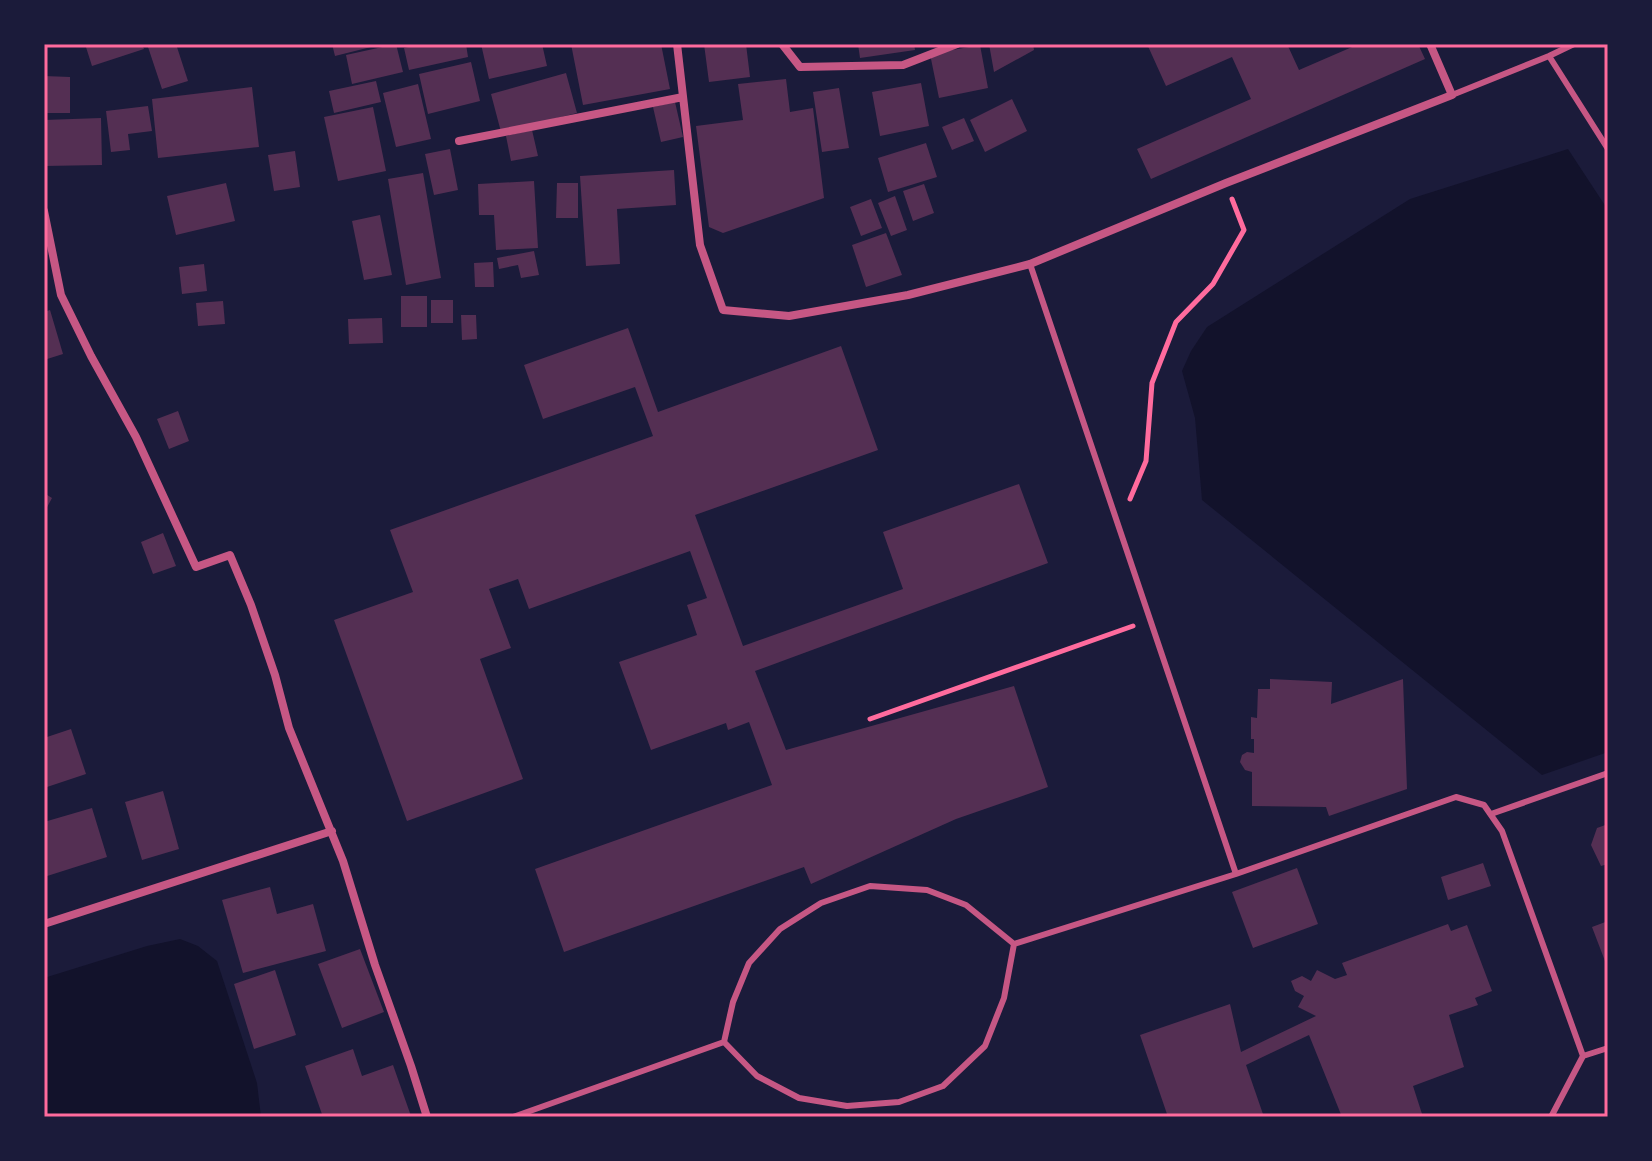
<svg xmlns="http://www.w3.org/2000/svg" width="1652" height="1161" font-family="'PT Sans',sans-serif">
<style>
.water{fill:#12122b}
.building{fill:#542f53}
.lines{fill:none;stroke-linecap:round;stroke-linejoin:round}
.path{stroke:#ff6b9d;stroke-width:5}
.service{stroke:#c65784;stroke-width:6}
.minor{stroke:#c65784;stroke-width:8}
.neatline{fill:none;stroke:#ff6b9d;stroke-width:3}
</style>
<rect width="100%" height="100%" fill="#1b1b3a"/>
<path class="water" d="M1568 149 1608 210V752L1542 775 1202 500 1195 418 1182 371 1191 351 1207 327 1410 199Z
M180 939 198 946 217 961 257 1083 261 1117H44V978L147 946Z"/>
<path class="building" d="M85 44H142L144 49 92 66Z
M147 44H176L188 81 162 89Z
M332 44H379V45L335 56Z
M396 44 403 72 352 84 346 55Z
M422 44H466L468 57 409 70 404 48Z
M481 44H542L547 66 489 79Z
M571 44H661L670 89 583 105Z
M704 44H746L750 77 709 82Z
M858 44H914L915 50 860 58Z
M989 44H1033L1034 50 994 72Z
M1147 44H1287L1299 70 1359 44H1418L1425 59 1151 179 1137 149 1251 99 1232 57 1166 86Z
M980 45 988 88 939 98 930 54Z
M471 62 480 101 428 114 419 74Z
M566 73 577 113 501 132 491 94Z
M44 76 70 77V113H44Z
M786 79 790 112 813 108 824 198 723 233 709 227 696 126 743 120 738 84Z
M376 81 381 102 334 113 329 91Z
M921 83 929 126 880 136 872 92Z
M418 84 431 139 396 147 383 93Z
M252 87 259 147 158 158 152 99Z
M839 88 849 148 822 152 813 92Z
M1012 99 1027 131 985 152 970 120Z
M675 102 683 137 661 142 653 107Z
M148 106 152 131 128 134 130 150 111 152 106 111Z
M373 107 386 171 338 181 324 117Z
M101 118 102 165 44 166V120Z
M964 118 974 141 952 150 942 127Z
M532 130 538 156 511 161 506 136Z
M926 143 937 177 888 192 878 158Z
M450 149 458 190 434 195 425 154Z
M295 151 300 187 274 191 268 155Z
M674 170 676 205 617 209 620 264 586 266 580 176Z
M423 173 441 278 406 285 388 179Z
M534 181 538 248 496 250 494 215H479L478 184Z
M226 183 235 221 176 235 167 196Z
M557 183H578V218H556Z
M924 184 934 213 913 221 903 191Z
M895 196 907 230 891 236 878 203Z
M871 199 882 228 861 236 850 207Z
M380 215 392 275 364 280 352 221Z
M886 233 902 275 866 287 852 245Z
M534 251 539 275 521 278 518 265 499 269 497 258Z
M493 262 494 287H475L474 263Z
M204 264 207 291 182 294 179 267Z
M401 296H427V327H401Z
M431 300H453V323H431Z
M223 301 225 324 198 326 196 303Z
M50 310 63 354 44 360V312Z
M461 315H476L477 339 462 340Z
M382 318 383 343 349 344 348 319Z
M628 328 658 412 841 346 878 450 695 515 743 646 903 589 883 532 1019 484 1048 563 755 671 786 750 1014 686 1048 787 956 819 811 884 804 867 564 952 535 869 772 785 749 722 728 730 726 723 651 750 619 662 697 635 687 605 707 598 690 551 529 609 518 579 489 589 511 648 480 659 523 779 407 821 334 620 413 592 390 530 653 436 635 387 543 419 524 365Z
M178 411 189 441 169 449 157 419Z
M44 493 52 498 44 513Z
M163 533 176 566 153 574 141 542Z
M1270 679 1332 682 1331 704 1403 679 1407 789 1329 816 1326 807 1252 806V772L1245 770 1240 762 1242 755 1247 752 1254 753V739H1251V717L1257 718 1258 689H1270Z
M71 729 86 774 44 788V738Z
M163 791 179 849 142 860 125 802Z
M92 808 107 857 44 877V822Z
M1608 824V864L1601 866 1591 845 1597 828Z
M1483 863 1491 886 1448 900 1441 877Z
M1297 868 1318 924 1253 948 1232 892Z
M270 887 277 914 313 904 326 951 243 973 222 900Z
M1608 921V969L1592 927Z
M1448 924 1451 931 1467 925 1492 991 1475 998 1478 1005 1449 1015 1464 1067 1413 1086 1423 1117H1342L1309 1035 1246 1065 1264 1117H1168L1140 1035 1230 1004 1241 1052 1316 1016 1298 1007 1304 996 1295 991 1291 981 1302 976 1311 981 1317 970 1335 979 1347 975 1342 963Z
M360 949 384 1012 342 1028 318 964Z
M275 970 296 1035 254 1049 234 984Z
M353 1049 362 1076 393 1065 411 1116 323 1117 305 1066Z"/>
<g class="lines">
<path class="path" d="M1130 499 1146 461 1152 383 1176 322 1213 284 1244 230 1232 199
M870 719 1133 626"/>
<path class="service" d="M1549 56 1608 149
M1452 95 1549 56 1574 44
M1030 264 1236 874
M1491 814 1608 773
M870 886 927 890 966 905 1014 944 1004 998 985 1046 943 1086 899 1102 847 1106 799 1098 757 1076 724 1042 733 1002 749 963 780 929 821 903Z
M1014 944 1236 874 1456 797 1484 805 1502 831 1583 1056 1551 1117
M1583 1056 1608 1048
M513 1117 724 1042"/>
<path class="minor" d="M677 44 700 245 723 310 789 316 908 295 1030 264 1226 183 1452 95 1430 44
M782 44 800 67 903 65 957 44
M459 141 683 97
M44 211 61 295 91 356 136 437 196 567 230 555 251 605 275 675 289 728 343 861 375 965 411 1066 427 1117
M44 924 332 831"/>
</g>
<rect width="1652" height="1161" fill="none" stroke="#1b1b3a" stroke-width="92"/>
<rect x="46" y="46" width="1560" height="1069" class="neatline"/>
</svg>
